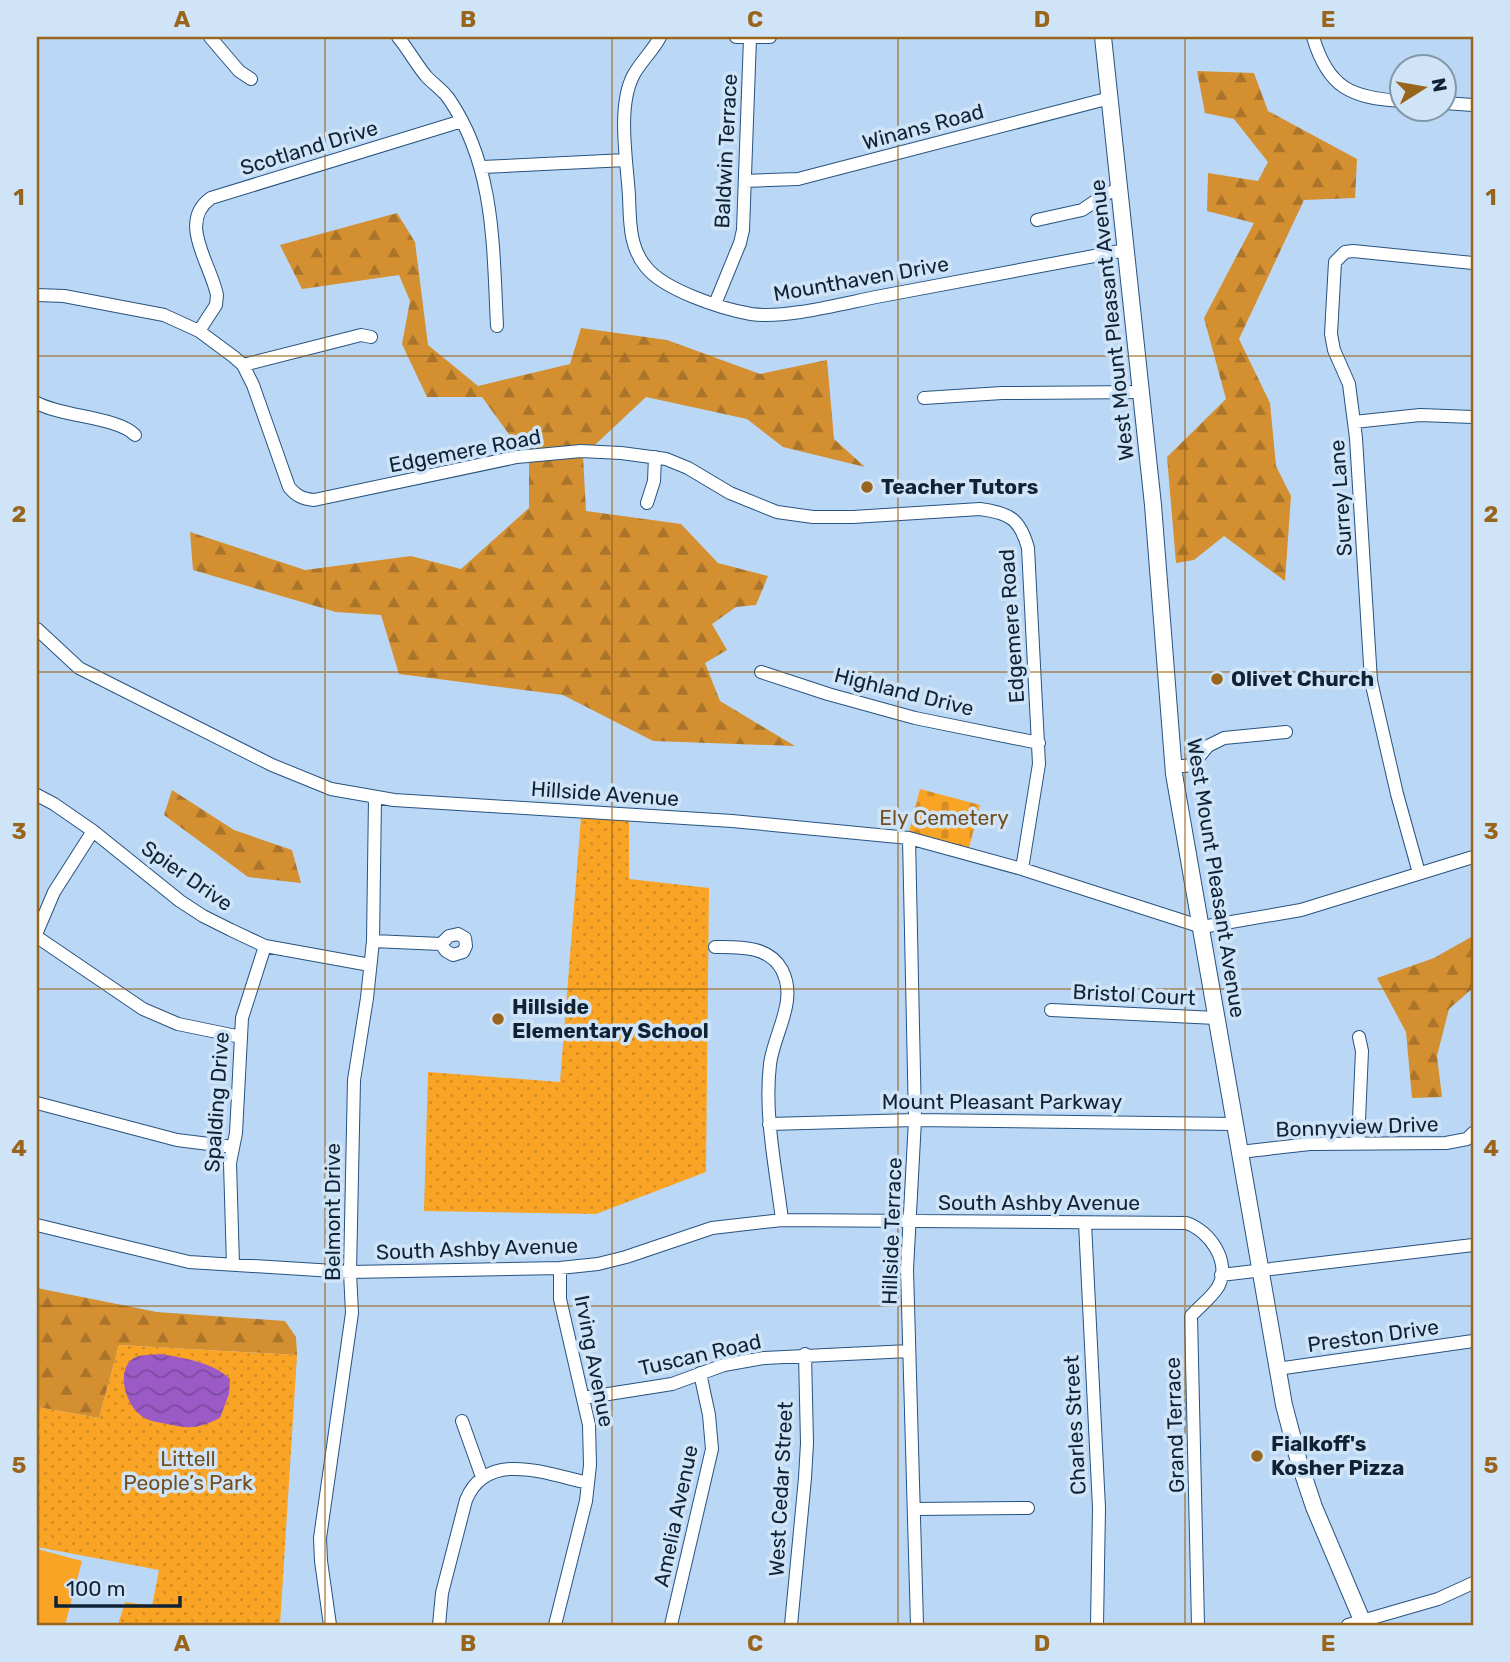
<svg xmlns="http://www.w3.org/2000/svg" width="1510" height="1662" font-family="Rubik,sans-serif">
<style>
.grass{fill:#f9a425}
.forest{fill:url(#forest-firs)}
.cemetery{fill:url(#cemetery-stones)}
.park{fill:url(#park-dots)}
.water{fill:url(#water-waves)}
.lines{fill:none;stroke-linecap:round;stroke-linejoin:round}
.minor-casing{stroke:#27537f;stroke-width:14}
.major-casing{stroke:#27537f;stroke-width:18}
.minor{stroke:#fff;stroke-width:12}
.major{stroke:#fff;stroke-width:16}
.grid{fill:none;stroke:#99641b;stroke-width:2;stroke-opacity:0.55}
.poi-dot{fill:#99641b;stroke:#d0e4f8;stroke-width:2.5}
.labels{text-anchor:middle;stroke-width:7;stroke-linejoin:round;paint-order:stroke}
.street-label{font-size:21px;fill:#102336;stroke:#d0e4f8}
.poi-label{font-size:21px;font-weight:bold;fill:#102336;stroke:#d0e4f8;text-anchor:start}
.park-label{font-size:21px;fill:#734f20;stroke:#d0e4f8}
.neatline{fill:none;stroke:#99641b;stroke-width:2.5}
.grid-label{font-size:23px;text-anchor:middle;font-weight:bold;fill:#99641b}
</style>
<defs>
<pattern id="forest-firs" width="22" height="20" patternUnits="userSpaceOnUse" patternTransform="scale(1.75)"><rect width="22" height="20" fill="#d38f30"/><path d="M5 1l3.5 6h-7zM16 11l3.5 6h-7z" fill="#aa742a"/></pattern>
<pattern id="cemetery-stones" width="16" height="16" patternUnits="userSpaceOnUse" patternTransform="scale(1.75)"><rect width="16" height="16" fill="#f9a425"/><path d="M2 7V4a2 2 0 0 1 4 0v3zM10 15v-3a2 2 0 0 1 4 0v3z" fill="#d48d22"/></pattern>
<pattern id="park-dots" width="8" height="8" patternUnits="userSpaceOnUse" patternTransform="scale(1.75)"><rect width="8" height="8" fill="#f9a425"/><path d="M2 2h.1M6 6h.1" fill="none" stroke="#d48d22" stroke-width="1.8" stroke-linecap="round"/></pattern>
<pattern id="water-waves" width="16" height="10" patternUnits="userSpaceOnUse" patternTransform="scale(1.75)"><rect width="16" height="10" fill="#9b5ac5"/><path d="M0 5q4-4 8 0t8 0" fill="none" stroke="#7d4aa1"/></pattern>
</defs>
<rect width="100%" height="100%" fill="#bbd7f6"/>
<path class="grass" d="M37 1549 82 1561 65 1625H37Z"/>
<path class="forest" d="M1197 71 1254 73 1268 111 1357 159 1355 198 1304 200 1239 339 1270 403 1276 466 1291 496 1285 581 1224 536 1194 560 1176 563 1167 457 1226 399 1204 318 1254 223 1207 211 1208 173 1258 181 1268 162 1234 119 1205 113Z
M397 213 415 242 428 345 478 386 570 364 581 328 667 340 760 374 827 360 834 439 865 467 783 447 747 419 646 397 583 456 586 511 681 524 718 563 768 576 756 605 736 607 712 624 727 650 705 663 720 701 795 746 653 741 563 695 399 674 381 615 336 612 193 570 190 532 305 570 411 556 461 569 529 508V462L482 397H427L402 344 410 301 399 275 302 289 280 245Z
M172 790 234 830 292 850 301 883 248 877 164 815Z
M1473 936V988L1449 1009 1437 1056 1442 1097 1412 1098 1406 1032 1377 978 1434 958Z
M37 1288 157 1312 285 1321 296 1337 297 1355 119 1345 99 1418 37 1407Z"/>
<path class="cemetery" d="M920 789 980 805 969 848 909 832Z"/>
<path class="park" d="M581 818 629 819V879L709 888 706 1172 596 1214 424 1211 428 1072 560 1082Z
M119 1345 297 1355 280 1625H118L125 1602 152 1606 159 1570 37 1547V1407L99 1418Z"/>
<path class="water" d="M161 1354C183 1358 213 1362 230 1379L229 1394 220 1418C197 1429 191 1429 167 1424 157 1422 145 1421 137 1412 125 1400 116 1369 134 1358 141 1354 153 1355 161 1354Z"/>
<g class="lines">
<g class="minor-casing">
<path id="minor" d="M210 37 239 71 251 79
M398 37C408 49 416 64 426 76 433 84 443 90 449 99 495 166 493 247 497 326
M660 37C653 51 640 62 633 76 617 107 627 162 629 196 630 221 629 247 646 267 664 290 722 309 751 314 785 319 841 304 876 297 959 282 1042 266 1126 250
M736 37H770
M1313 37C1328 88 1351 98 1402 101
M1444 103 1473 105
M482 167 626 160
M745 181 798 179 1110 98
M1037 220 1082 210 1106 194 1119 189
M37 295 64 296 164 315 199 331 234 357 243 365 253 385 289 487C296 496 303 499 314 500L517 457 581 451 621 453 666 459 688 468 730 493 777 512 813 517H853L980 509C1010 513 1020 519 1028 548L1039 764 1022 869
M715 304 740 243 743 230 750 38
M199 331 216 305 217 295C211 264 177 222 211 198L462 121
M243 365 361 335 371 337
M924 398 1002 393 1141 392
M37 403C63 417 118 417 135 435
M1354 422 1420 415 1473 417
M647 503 654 481 655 457
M37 629 79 668 272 765 331 789 394 800 732 821 909 838 1022 869 1202 927 1301 910 1473 857
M761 672 828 694 915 718 1039 743
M1174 767 1192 765 1208 746 1224 738 1286 732
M37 795 54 804 93 831 180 901 203 916 231 930 265 946 370 965
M909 838 915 1120 907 1269 917 1625
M1419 873 1397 794 1371 681 1356 438 1349 384 1334 350 1331 334 1335 262 1345 252 1353 251 1473 263
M37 932 54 892 93 831
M37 937 143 1009 178 1024 241 1037
M373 941 441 944 449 936 458 934 465 938 466 946 463 952 453 955 446 951 441 944
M715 947C738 947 769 945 782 970 798 1001 774 1033 770 1064 764 1116 776 1169 782 1220
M1051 1010 1216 1018
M37 1103 177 1140 233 1147
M769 1124 915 1120 1235 1124
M1358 1143 1362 1051 1359 1037
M1240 1152 1310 1144 1446 1143 1467 1139 1473 1133
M1085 1223 1099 1508 1097 1625
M37 1225 189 1262 350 1272 560 1268 598 1264 626 1257 712 1228 782 1220 1186 1223C1209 1230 1232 1262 1218 1287 1212 1297 1199 1307 1191 1316L1198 1625
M233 1265 230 1163 236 1133 242 1018 265 946
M1221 1275 1473 1245
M1277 1369 1473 1341
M583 1398 672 1384 724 1365 764 1358 909 1351
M462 1421 482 1477
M914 1509 1028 1508
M330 1625 321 1561 320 1538 352 1313 350 1272 354 1080 367 998 373 941 375 798
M439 1625 442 1593 466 1500C487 1449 547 1474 588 1483
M555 1625 586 1501 590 1465 589 1425 560 1299V1268
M671 1625 712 1449 709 1415 700 1373
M791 1625 805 1478 807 1443 805 1354
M1348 1625 1438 1599 1473 1583"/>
</g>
<g class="major-casing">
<path id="major" d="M1103 37 1153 505 1174 774 1284 1405 1299 1462 1314 1507 1364 1625"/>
</g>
<use href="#minor" class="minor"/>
<use href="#major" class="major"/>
</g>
<path class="grid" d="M325 37V1625M612 37V1625M898 37V1625M1185 37V1625M37 356H1473M37 672H1473M37 989H1473M37 1306H1473"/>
<g class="poi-dot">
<circle cx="867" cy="487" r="7"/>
<circle cx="1217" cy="679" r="7"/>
<circle cx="498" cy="1019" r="7"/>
<circle cx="1257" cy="1456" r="7"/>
</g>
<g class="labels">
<g class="street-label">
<text transform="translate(923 127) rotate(-15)" y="7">Winans Road</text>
<text transform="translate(309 148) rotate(-17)" y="7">Scotland Drive</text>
<text transform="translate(726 151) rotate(-87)" y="7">Baldwin Terrace</text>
<text transform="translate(861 279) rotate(-10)" y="7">Mounthaven Drive</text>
<text transform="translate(1112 320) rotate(-96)" y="7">West Mount Pleasant Avenue</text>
<text transform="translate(465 451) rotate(-11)" y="7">Edgemere Road</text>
<text transform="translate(1341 498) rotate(-94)" y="7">Surrey Lane</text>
<text transform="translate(1012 626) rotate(-94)" y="7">Edgemere Road</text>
<text transform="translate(904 692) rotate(14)" y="7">Highland Drive</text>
<text transform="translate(605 794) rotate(4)" y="7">Hillside Avenue</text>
<text transform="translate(187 876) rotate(35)" y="7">Spier Drive</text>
<text transform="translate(1216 878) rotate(81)" y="7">West Mount Pleasant Avenue</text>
<text transform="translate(1134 995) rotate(3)" y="7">Bristol Court</text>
<text transform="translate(217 1102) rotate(-86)" y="7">Spalding Drive</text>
<text x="1002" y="1109">Mount Pleasant Parkway</text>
<text transform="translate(1357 1127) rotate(-2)" y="7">Bonnyview Drive</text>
<text x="1039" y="1210">South Ashby Avenue</text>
<text transform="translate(333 1212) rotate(-90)" y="7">Belmont Drive</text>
<text transform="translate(892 1231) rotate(-88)" y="7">Hillside Terrace</text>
<text transform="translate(477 1249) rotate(-2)" y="7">South Ashby Avenue</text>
<text transform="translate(1373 1336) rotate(-8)" y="7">Preston Drive</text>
<text transform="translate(700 1355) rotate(-13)" y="7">Tuscan Road</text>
<text transform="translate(594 1361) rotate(79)" y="7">Irving Avenue</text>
<text transform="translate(1075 1425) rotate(-93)" y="7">Charles Street</text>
<text transform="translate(1175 1425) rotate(-92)" y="7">Grand Terrace</text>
<text transform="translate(781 1489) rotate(-87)" y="7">West Cedar Street</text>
<text transform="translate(676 1516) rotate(-78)" y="7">Amelia Avenue</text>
</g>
<g class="poi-label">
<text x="881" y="494">Teacher Tutors</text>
<text x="1231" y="686">Olivet Church</text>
<text x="512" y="1014">Hillside<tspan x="512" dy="24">Elementary School</tspan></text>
<text x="1271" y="1451">Fialkoff's<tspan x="1271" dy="24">Kosher Pizza</tspan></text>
</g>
<g class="park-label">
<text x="944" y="825">Ely Cemetery</text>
<text x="188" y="1466">Littell<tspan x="188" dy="24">People’s Park</tspan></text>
</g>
</g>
<rect width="1510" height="1662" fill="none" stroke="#d0e4f8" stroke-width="77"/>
<g transform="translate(1423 88) rotate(79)"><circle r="33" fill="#d0e4f8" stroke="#8397aa" stroke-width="2"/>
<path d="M0-5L12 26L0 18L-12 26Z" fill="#99641b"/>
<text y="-10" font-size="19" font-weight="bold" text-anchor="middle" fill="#102336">N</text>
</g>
<path d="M56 1596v10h124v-10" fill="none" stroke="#102336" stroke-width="3.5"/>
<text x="66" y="1596" font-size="21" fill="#102336" stroke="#d0e4f8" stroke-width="5" paint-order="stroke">100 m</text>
<rect x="38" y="38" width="1434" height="1586" class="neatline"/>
<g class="grid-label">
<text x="182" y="27">A</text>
<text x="468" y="27">B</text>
<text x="755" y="27">C</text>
<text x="1042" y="27">D</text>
<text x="1328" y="27">E</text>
<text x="19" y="205">1</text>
<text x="1491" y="205">1</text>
<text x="19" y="522">2</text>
<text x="1491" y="522">2</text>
<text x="19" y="839">3</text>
<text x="1491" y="839">3</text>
<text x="19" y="1156">4</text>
<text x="1491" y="1156">4</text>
<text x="19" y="1473">5</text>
<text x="1491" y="1473">5</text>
<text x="182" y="1651">A</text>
<text x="468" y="1651">B</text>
<text x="755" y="1651">C</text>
<text x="1042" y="1651">D</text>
<text x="1328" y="1651">E</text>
</g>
</svg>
